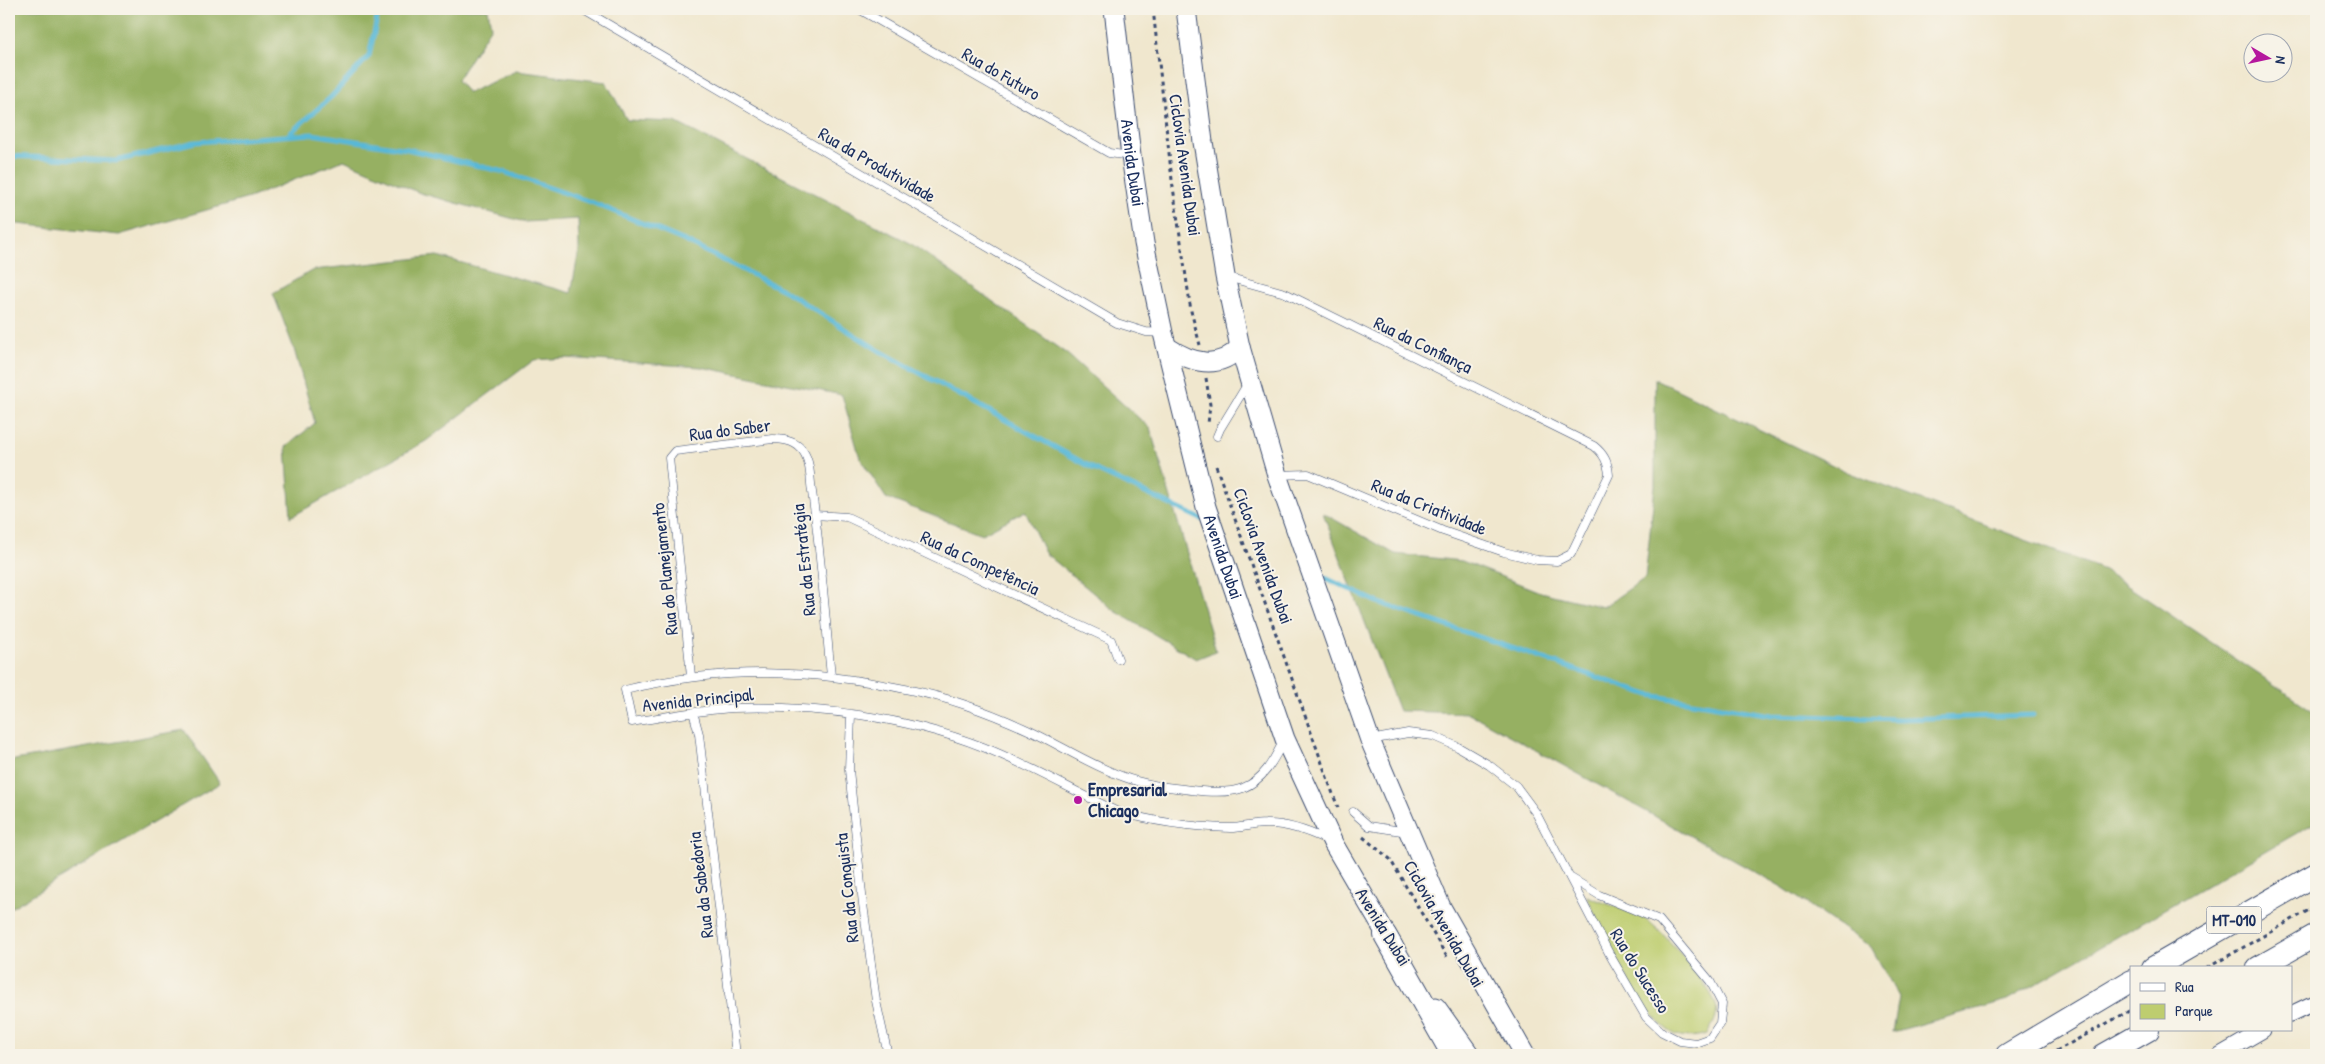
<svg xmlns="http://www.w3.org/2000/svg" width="2325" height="1064" font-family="'Patrick Hand',sans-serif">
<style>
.green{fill:#becd6f;stroke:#6c7e66}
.forest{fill:#96b062;stroke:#587060}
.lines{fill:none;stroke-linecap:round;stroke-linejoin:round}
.stream{stroke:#58b8d7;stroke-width:5}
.service-casing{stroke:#3b4b6f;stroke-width:9}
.minor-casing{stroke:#3b4b6f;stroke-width:17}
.tertiary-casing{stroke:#3b4b6f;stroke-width:21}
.primary-casing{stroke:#3b4b6f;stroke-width:24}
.path{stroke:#3b4b6f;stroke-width:3;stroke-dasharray:4 4;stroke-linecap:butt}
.service{stroke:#fff;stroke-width:8}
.minor{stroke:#fff;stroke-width:15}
.tertiary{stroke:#fff;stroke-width:19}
.primary{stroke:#fff;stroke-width:22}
.poi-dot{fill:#b5179e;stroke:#f7f3e8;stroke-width:2}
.labels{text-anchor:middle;stroke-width:4;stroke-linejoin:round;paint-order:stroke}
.shield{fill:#f7f3e8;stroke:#5d6a87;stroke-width:1}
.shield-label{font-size:16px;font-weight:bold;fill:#1b2f5e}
.street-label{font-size:18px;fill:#1b2f5e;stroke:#f7f3e8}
.poi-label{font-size:18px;font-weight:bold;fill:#1b2f5e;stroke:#f7f3e8;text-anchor:start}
</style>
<rect width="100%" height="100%" fill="#f7f3e8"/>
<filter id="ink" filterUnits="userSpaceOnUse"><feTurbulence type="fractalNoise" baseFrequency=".02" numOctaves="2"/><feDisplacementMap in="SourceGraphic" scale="10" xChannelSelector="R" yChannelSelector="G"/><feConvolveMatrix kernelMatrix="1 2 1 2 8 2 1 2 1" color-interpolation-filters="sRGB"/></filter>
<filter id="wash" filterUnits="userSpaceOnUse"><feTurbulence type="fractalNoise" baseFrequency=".0096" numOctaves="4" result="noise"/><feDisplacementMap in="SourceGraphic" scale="20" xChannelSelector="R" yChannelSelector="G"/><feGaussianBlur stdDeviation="1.12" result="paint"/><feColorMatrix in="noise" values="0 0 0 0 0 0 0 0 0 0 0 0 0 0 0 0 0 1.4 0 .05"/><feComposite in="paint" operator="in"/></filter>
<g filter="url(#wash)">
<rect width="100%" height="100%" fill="#f0e7ce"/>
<path class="green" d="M1587 896C1606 904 1627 910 1645 919 1661 928 1712 988 1716 1005 1719 1016 1712 1026 1707 1034 1697 1037 1687 1038 1677 1035 1642 1022 1602 930 1587 896Z"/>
<path class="forest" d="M9 9H488L491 27 457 80 468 93 516 71 606 82 627 120 675 122 910 243 1067 354 1150 428 1216 651 1196 659 1115 611 1045 553 1025 511 982 534 886 498 860 458 842 395 701 367 565 358 534 360 426 441 291 517 286 447 315 423 294 349 273 293 313 270 437 256 571 293 579 250 578 219 525 222 420 193 344 160 249 198 119 235 9 223Z
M1655 379 1847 472 2104 570 2316 713V822L2008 1000 1893 1032 1899 997 1871 947 1782 887 1469 713 1399 711 1323 513 1395 554 1462 561 1540 592 1603 607 1645 578 1655 485Z
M184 730 220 783 9 909V761Z"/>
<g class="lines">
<path class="stream" d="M288 135 331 97 369 56 379 9
M9 156 116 161 195 142 312 134 407 149 504 172 591 202 685 241 785 291 880 351 1098 471 1201 519
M1321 576 1377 602 1649 695 1772 715 1900 719 2033 715"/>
</g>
</g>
<g filter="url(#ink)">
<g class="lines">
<g class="service-casing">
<path id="service" d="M582 9 1117 323 1146 332 1163 333
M859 9 1109 153 1131 156
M1227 277 1285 293 1594 446C1604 454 1608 462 1609 475L1571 554 1557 561 1537 560 1504 552 1443 531 1308 474 1277 475
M1217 436 1220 429 1248 383
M815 515 847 517 1111 640 1118 659
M691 676 669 458 675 451 773 439C785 439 796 441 803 451 811 462 810 480 812 492 821 553 825 615 831 676
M693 712 699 734 736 1055
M851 715 849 770 863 904 876 1001 888 1055
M1284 740C1274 759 1265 779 1243 788 1228 794 1207 792 1191 790 1168 787 1145 785 1124 777 1090 765 1060 745 1028 730 991 713 951 698 910 690 811 669 724 666 625 690L632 722C665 717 699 710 733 708 816 705 906 717 983 747 1029 765 1072 790 1116 811 1153 822 1192 827 1230 828 1242 828 1253 824 1265 824 1286 823 1308 831 1327 840
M1370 740 1408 733 1433 736 1458 747 1489 765 1516 786 1536 813 1611 957 1646 1017 1662 1032 1680 1041 1696 1043 1710 1038 1720 1023 1722 1004 1710 981 1659 920 1599 895 1571 878
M1353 812 1369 826 1408 832"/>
</g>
<g class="minor-casing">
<path id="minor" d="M2291 1014 2316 1002
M2220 1055 2263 1030"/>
</g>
<g class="tertiary-casing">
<g id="tertiary">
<path id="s1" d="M1114 9 1131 156 1144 243 1163 333 1206 507 1285 739 1333 843 1393 946"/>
<path d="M1186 9 1203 142 1225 276 1240 347 1277 475 1370 740 1441 907 1525 1055"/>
<path d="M1167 347C1192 363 1218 371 1240 347"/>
<path d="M1436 1007 1470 1055"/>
</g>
</g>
<g class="primary-casing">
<path id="primary" d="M1385 935 1453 1055
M2153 968 2316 874
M2258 968 2316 935
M2007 1055 2131 981
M2104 1055 2148 1030"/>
</g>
<path class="path" d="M1153 9 1172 180 1191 311 1200 345
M1206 378 1210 405 1208 424
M1216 466 1338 808
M1363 837 1390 859 1447 957
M2207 968 2316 906
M2049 1055 2131 1010"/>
<use href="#service" class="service"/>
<use href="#minor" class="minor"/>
<use href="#tertiary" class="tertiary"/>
<use href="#primary" class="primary"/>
</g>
</g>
<circle class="poi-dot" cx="1078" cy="800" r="5"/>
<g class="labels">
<rect class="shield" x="2206.5" y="906.5" width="55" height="27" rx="4"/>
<g class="shield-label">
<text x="2234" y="926">MT-010</text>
</g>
<g class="street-label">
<text transform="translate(1001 74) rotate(30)" y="6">Rua do Futuro</text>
<text dy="6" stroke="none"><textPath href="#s1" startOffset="155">Avenida Dubai</textPath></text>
<text transform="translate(877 165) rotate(30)" y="6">Rua da Produtividade</text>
<text transform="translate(1185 165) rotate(82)" y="6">Ciclovia Avenida Dubai</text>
<text transform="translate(1423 345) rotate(26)" y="6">Rua da Confiança</text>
<text transform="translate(730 430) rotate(-7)" y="6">Rua do Saber</text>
<text transform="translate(1429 507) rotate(22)" y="6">Rua da Criatividade</text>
<text transform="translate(1263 556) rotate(70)" y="6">Ciclovia Avenida Dubai</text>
<text dy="6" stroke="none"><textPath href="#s1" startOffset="560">Avenida Dubai</textPath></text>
<text transform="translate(804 560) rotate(-96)" y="6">Rua da Estratégia</text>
<text transform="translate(980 563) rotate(25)" y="6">Rua da Competência</text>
<text transform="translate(665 569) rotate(-96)" y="6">Rua do Planejamento</text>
<text transform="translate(698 700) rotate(-6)" y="6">Avenida Principal</text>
<text transform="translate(701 885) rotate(-97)" y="6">Rua da Sabedoria</text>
<text transform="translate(847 888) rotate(-96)" y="6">Rua da Conquista</text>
<text transform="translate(1444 924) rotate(60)" y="6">Ciclovia Avenida Dubai</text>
<text transform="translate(1383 927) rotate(58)" y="6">Avenida Dubai</text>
<text transform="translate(1640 971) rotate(58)" y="6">Rua do Sucesso</text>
</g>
<g class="poi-label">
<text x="1088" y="796">Empresarial<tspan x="1088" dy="21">Chicago</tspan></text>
</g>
</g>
<rect width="2325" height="1064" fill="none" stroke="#f7f3e8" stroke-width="30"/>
<rect x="2130" y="966" width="162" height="65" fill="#f7f3e8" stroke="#9fa5b1"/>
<rect x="2140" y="983" width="25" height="8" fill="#ffffff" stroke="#9fa5b1"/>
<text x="2175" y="992" font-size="15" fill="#1b2f5e">Rua</text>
<rect x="2140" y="1004" width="25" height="15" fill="#becd6f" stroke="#9fa5b1"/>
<text x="2175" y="1016" font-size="15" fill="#1b2f5e">Parque</text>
<g transform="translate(2268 58) rotate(99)"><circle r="24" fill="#f7f3e8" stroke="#9fa5b1"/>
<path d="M0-4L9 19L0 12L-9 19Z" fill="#b5179e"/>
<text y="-8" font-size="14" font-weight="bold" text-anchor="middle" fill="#1b2f5e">N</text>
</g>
</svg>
